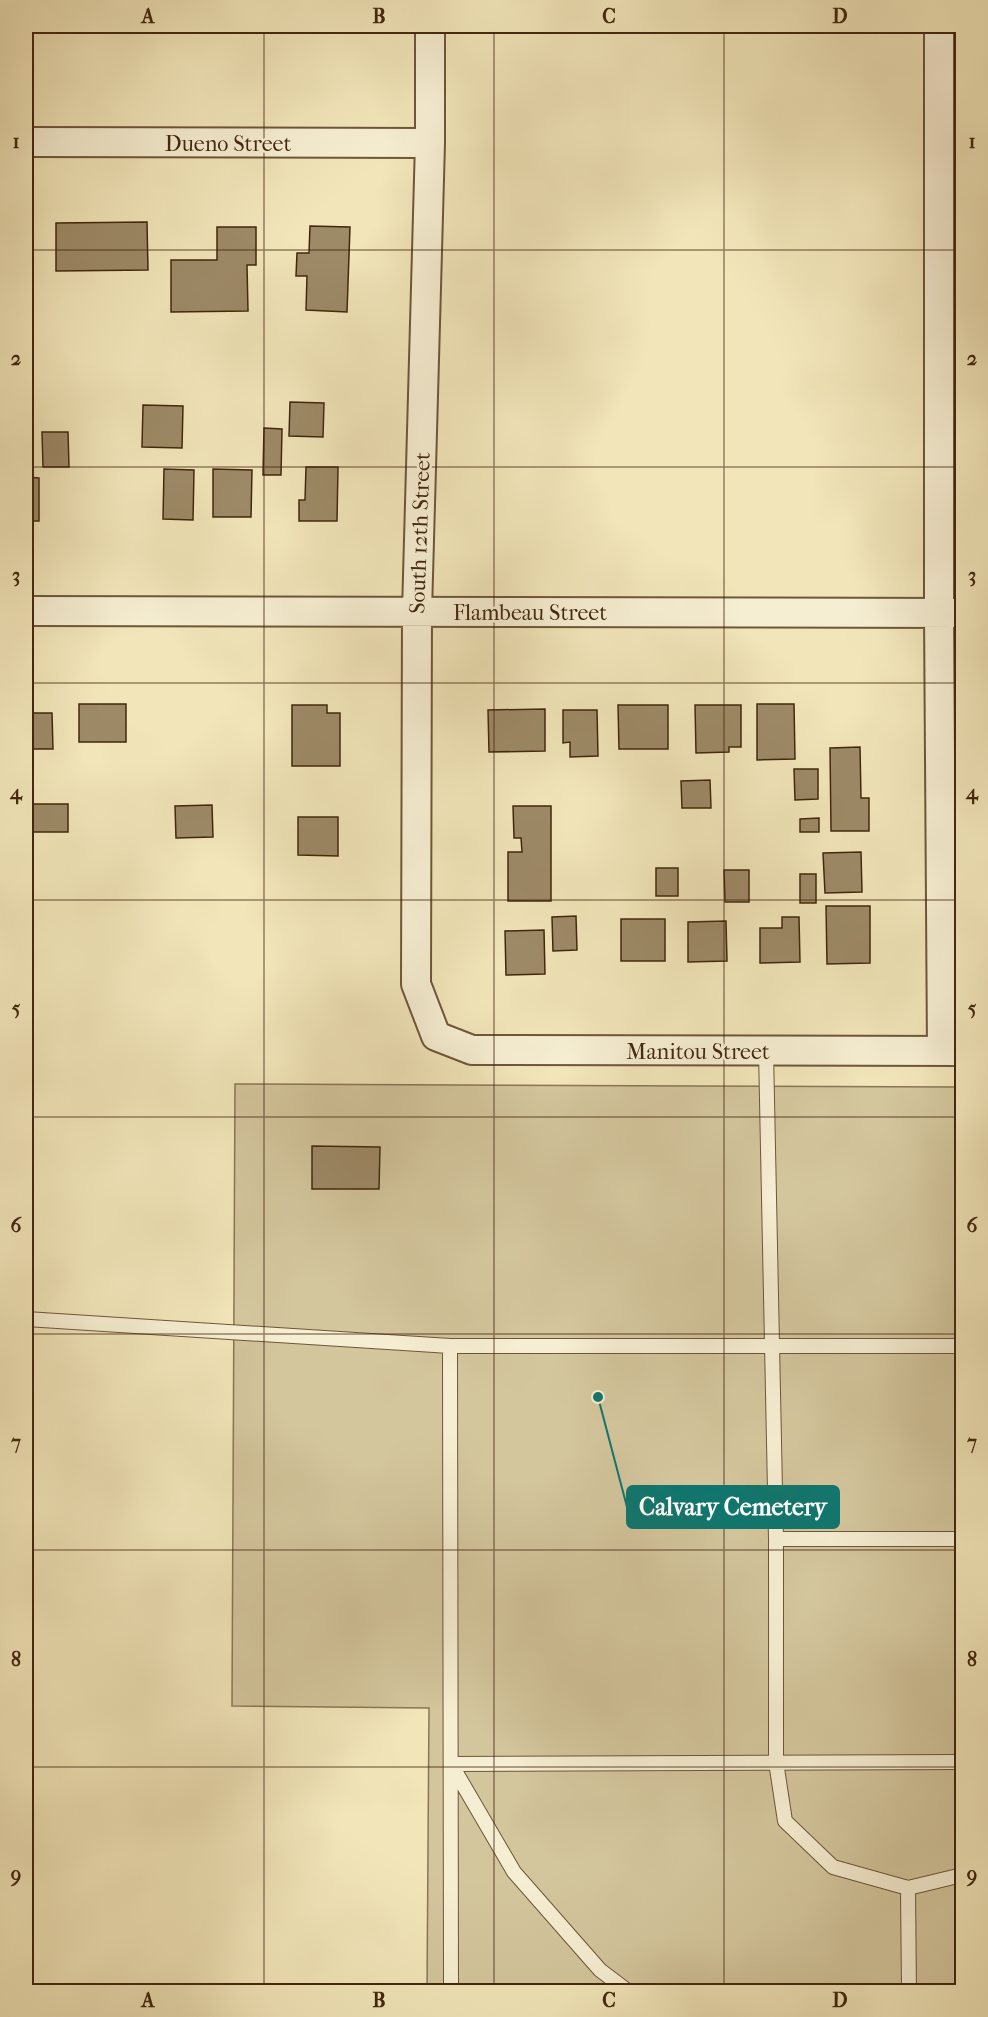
<svg xmlns="http://www.w3.org/2000/svg" width="988" height="2017" font-family="'IM FELL French Canon',serif">
<style>
.green{fill:#d3c59c;stroke:#8a7655;stroke-width:1.5}
.building{fill:#9d8a67;stroke:#42270e;stroke-width:1.5}
.lines{fill:none;stroke-linecap:round;stroke-linejoin:round}
.lane-casing{stroke:#6e5639;stroke-width:16}
.street-casing{stroke:#6e5639;stroke-width:32}
.lane{stroke:#f6eed2;stroke-width:14}
.street{stroke:#f6eed2;stroke-width:28}
.grid{fill:none;stroke:#42270e;stroke-width:1.5;stroke-opacity:0.55}
.labels{text-anchor:middle;stroke-width:5;stroke-linejoin:round;paint-order:stroke}
.street-label{font-size:22px;fill:#42270e;stroke:#f6eed2}
.leader{fill:none;stroke:#0f766e;stroke-width:2}
.callout-dot{fill:#0f766e;stroke:#f6eed2;stroke-width:2}
.callout{fill:#0f766e;stroke:#0f766e;stroke-width:2}
.callout-label{font-size:24px;text-anchor:middle;font-weight:bold;fill:#fff}
.neatline{fill:none;stroke:#42270e;stroke-width:2}
.grid-label{font-size:20px;text-anchor:middle;font-weight:bold;fill:#42270e}
</style>
<rect width="100%" height="100%" fill="#f1e5b9"/>
<filter id="stains"><feTurbulence type="fractalNoise" baseFrequency=".00333" numOctaves="4"/><feColorMatrix values="0 0 0 0 .2 0 0 0 0 .09 0 0 0 0 .02 0 0 0 .5 -.17"/></filter>
<radialGradient id="worn" r=".72"><stop offset=".6" stop-color="#630" stop-opacity="0"/><stop offset="1" stop-color="#630" stop-opacity=".3"/></radialGradient>
<path class="green" d="M235 1084 962 1087V1991H427L429 1708 232 1706Z"/>
<path class="building" d="M147 222 148 270 56 271V223Z
M310 226 350 227 347 312 306 310 307 276H296L297 253H309Z
M217 227H256V265H247L248 311 171 312V260H217Z
M290 402 324 403 323 437 289 436Z
M143 405 183 406 182 448 142 447Z
M264 428 282 429 281 475H263Z
M42 432H68L69 467H43Z
M306 467H338L337 521H299V500H305Z
M164 469 194 470 193 520 163 519Z
M213 469 252 470 251 517H213Z
M26 477 39 478V521H26Z
M79 704H126V742H79Z
M757 704H794L795 759 757 760Z
M26 705H32V713H52L53 749H26Z
M292 705H327V713H340V766H292Z
M618 705H668V749H619Z
M695 705H741V747H729V752L696 753Z
M545 709V751L489 752 488 710Z
M563 710H597L598 756 570 757V742L563 743Z
M860 747 861 798H869V831H831L830 748Z
M794 769H818V799L795 800Z
M710 780 711 808H682L681 781Z
M31 804H68V832H31Z
M212 805 213 837 176 838 175 806Z
M513 806H551V901H508V852H522L521 838H514Z
M298 817H338V856L298 855Z
M819 818V832H800V819Z
M861 852 862 892 825 893 823 853Z
M656 868H678V896H656Z
M724 870H749V902H725Z
M800 874H816V903H800Z
M826 906H870V963L827 964Z
M576 916 577 950 553 951 552 917Z
M782 917H799L800 962 760 963V928H782Z
M621 919H665V961H621Z
M726 921 727 961 688 962V922Z
M544 930 545 974 506 975 505 931Z
M312 1146 380 1147 379 1189H312Z"/>
<g class="lines">
<g class="lane-casing">
<path id="lane" d="M766 1051 776 1539V1762L785 1821 833 1867 908 1888 962 1875
M26 1319 450 1346H962
M450 1346 451 1992
M776 1539H962
M908 1888 909 1992
M629 1992 600 1970 514 1872 451 1764 962 1762"/>
</g>
<g class="street-casing">
<path id="street" d="M430 26V143L417 612 416 984 436 1036 472 1050 962 1051
M939 26V612L942 1051
M26 142 430 143
M26 611 962 613"/>
</g>
<use href="#lane" class="lane"/>
<use href="#street" class="street"/>
</g>
<path class="grid" d="M264 26V1992M494 26V1992M724 26V1992M26 250H962M26 467H962M26 683H962M26 900H962M26 1117H962M26 1334H962M26 1550H962M26 1767H962"/>
<g class="labels">
<g class="street-label">
<text x="228" y="151">Dueno Street</text>
<text transform="translate(419 533) rotate(-88)" y="8">South 12th Street</text>
<text x="530" y="620">Flambeau Street</text>
<text x="698" y="1059">Manitou Street</text>
</g>
</g>
<path class="leader" d="M598 1397L627 1507"/>
<circle class="callout-dot" cx="598" cy="1397" r="6"/>
<rect class="callout" x="627" y="1486" width="212" height="42" rx="6"/>
<g class="callout-label">
<text x="733" y="1515">Calvary Cemetery</text>
</g>
<rect width="988" height="2017" fill="none" stroke="#f1e5b9" stroke-width="66"/>
<rect x="33" y="33" width="922" height="1951" class="neatline"/>
<g class="grid-label">
<text x="148" y="23">A</text>
<text x="379" y="23">B</text>
<text x="609" y="23">C</text>
<text x="840" y="23">D</text>
<text x="16" y="148">1</text>
<text x="972" y="148">1</text>
<text x="16" y="365">2</text>
<text x="972" y="365">2</text>
<text x="16" y="582">3</text>
<text x="972" y="582">3</text>
<text x="16" y="799">4</text>
<text x="972" y="799">4</text>
<text x="16" y="1015">5</text>
<text x="972" y="1015">5</text>
<text x="16" y="1232">6</text>
<text x="972" y="1232">6</text>
<text x="16" y="1449">7</text>
<text x="972" y="1449">7</text>
<text x="16" y="1666">8</text>
<text x="972" y="1666">8</text>
<text x="16" y="1882">9</text>
<text x="972" y="1882">9</text>
<text x="148" y="2007">A</text>
<text x="379" y="2007">B</text>
<text x="609" y="2007">C</text>
<text x="840" y="2007">D</text>
</g>
<rect width="100%" height="100%" filter="url(#stains)"/>
<rect width="100%" height="100%" fill="url(#worn)"/>
</svg>
